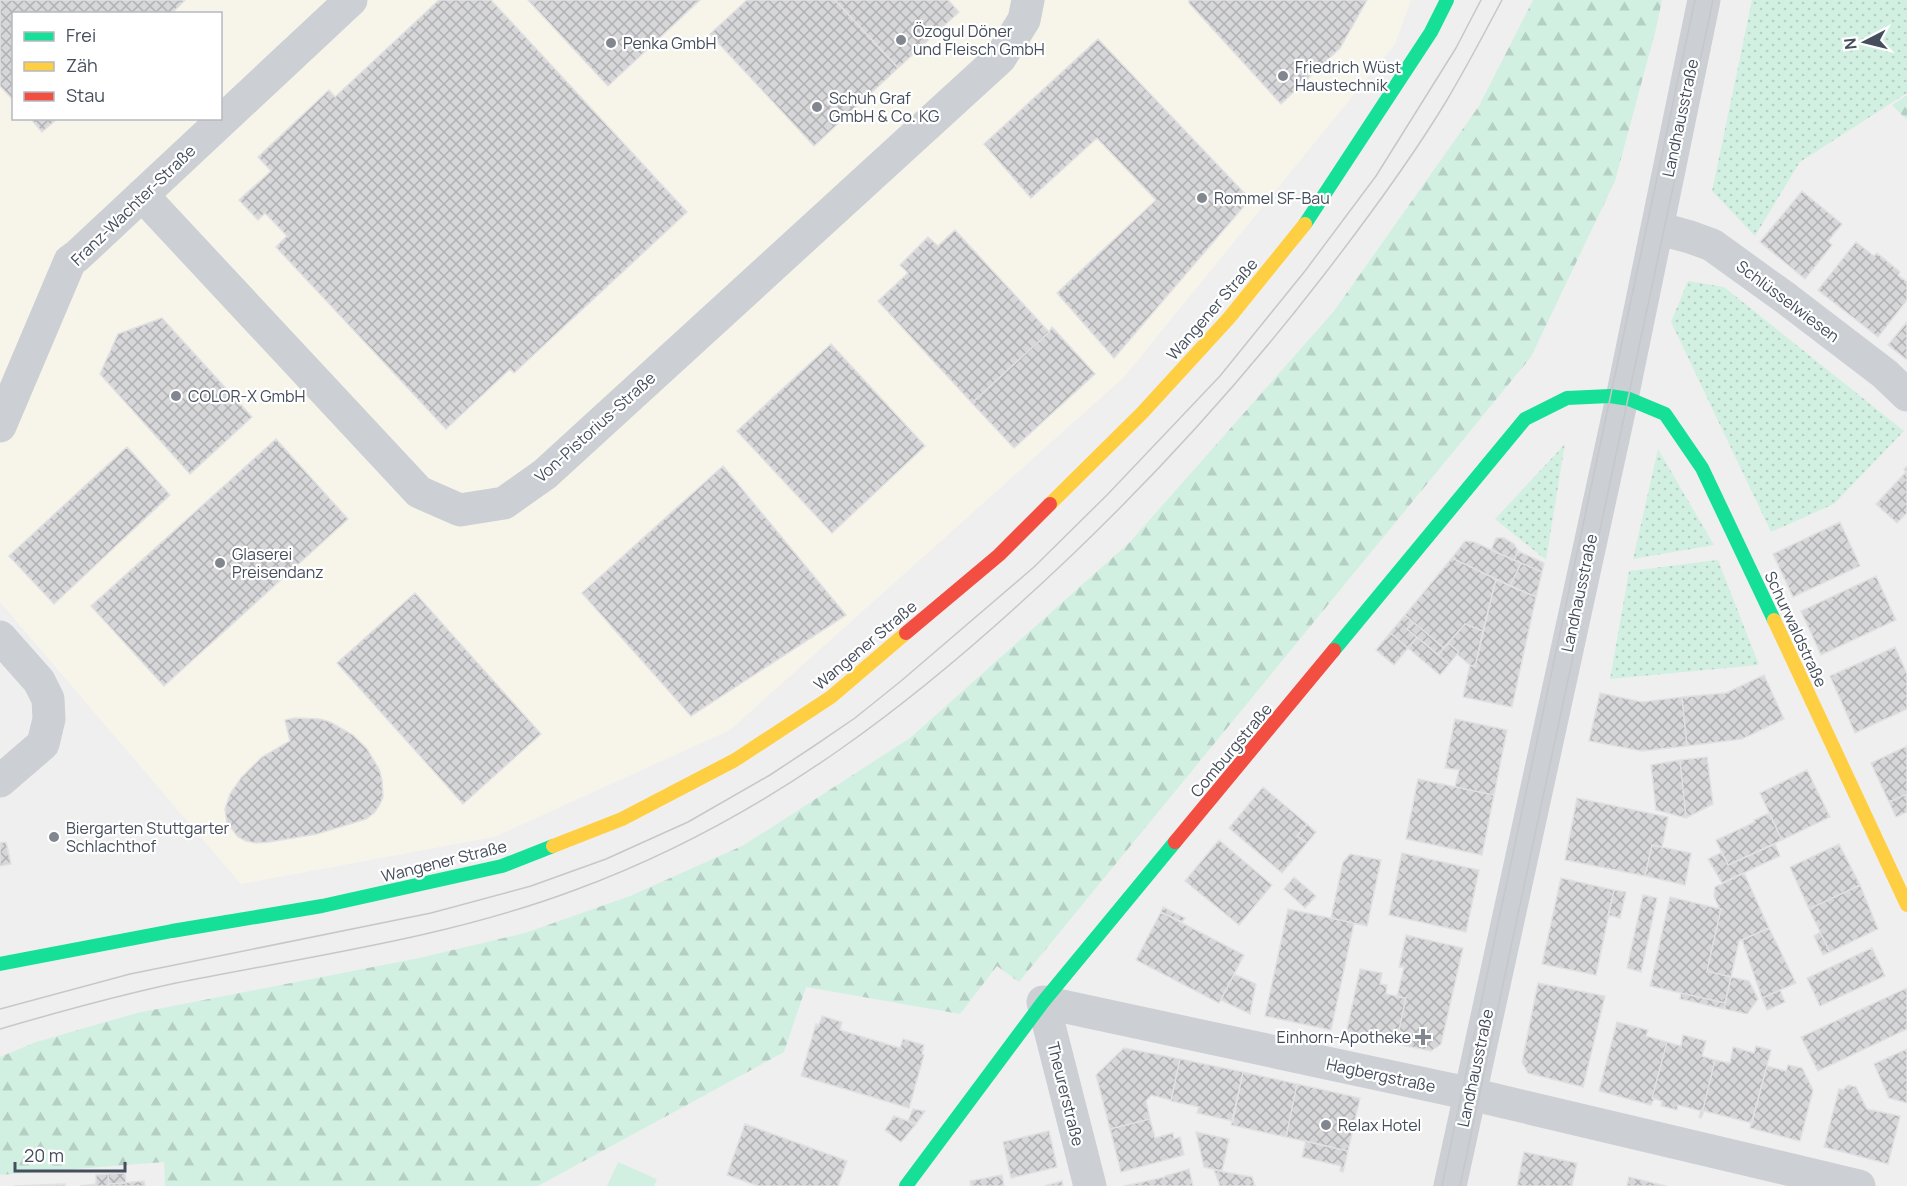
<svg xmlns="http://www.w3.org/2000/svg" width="1907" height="1186" font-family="Manrope,sans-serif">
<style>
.commercial{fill:#f7f5ea;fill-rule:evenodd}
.grass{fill:url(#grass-dots)}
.forest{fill:url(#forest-firs)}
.pitch{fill:#d2f0e2}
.building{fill:url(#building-cross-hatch);stroke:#e1e0e2;stroke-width:1.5}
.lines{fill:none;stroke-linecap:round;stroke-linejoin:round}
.street{stroke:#cccfd3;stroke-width:33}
.fast{stroke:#16e098;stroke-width:14}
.slow{stroke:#ffcf43;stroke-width:14}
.jam{stroke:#f24e42;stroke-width:14}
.tram{stroke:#c6c7ca;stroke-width:1.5}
.poi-dot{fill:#81868f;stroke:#fff;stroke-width:2}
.labels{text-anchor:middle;stroke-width:4.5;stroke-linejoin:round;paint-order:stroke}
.poi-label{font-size:16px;fill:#454e5c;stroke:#fff;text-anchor:start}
.street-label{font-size:16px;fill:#454e5c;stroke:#fff}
</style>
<defs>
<pattern id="grass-dots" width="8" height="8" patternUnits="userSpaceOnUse" patternTransform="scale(1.5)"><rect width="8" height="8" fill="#d2f0e2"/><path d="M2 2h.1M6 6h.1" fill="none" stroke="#b6cfc4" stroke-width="1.8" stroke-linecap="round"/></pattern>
<pattern id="forest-firs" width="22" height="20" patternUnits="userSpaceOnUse" patternTransform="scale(1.5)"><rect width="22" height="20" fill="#d2f0e2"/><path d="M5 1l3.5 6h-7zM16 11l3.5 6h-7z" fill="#b6cfc4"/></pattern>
<pattern id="building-cross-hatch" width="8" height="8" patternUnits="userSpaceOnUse" patternTransform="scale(1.5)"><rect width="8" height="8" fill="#d7d7d9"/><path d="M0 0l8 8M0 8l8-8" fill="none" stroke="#b0b1b3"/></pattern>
</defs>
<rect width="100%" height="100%" fill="#f0efef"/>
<path class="commercial" d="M0 0H1411L1395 44 1124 377 730 730 494 837 241 884 0 602ZM14 14H220V118H14Z"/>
<path class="grass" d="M1752 0H1907V93L1800 162 1755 236 1712 191Z
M1688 281 1724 287 1904 431 1834 504 1771 532 1671 322Z
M1565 444 1546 560 1495 519Z
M1658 449 1714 545 1633 559Z
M1718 560 1759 665 1610 679 1629 571Z"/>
<path class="forest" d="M1533 0H1662L1656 29 1615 181 1531 357 1019 982 997 966 960 1014 806 987 784 1052 538 1186H165L164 1162 0 1175V1057L36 1042 137 1013 419 958 525 933 630 896 744 845 910 738 1130 542 1334 311 1479 106Z
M1907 95V120L1892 105Z"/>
<path class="pitch" d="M618 1162 657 1179 654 1186H607Z"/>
<path class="building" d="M0 0H185L171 14H14V101L0 86Z
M439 0H491L687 212 514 373 510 369 446 429 276 247 287 236 265 213 258 220 239 200 271 171 258 157 329 90 335 97Z
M528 0H700L608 86Z
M747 0H835L898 68 814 146 710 34Z
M835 0H948L959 12 898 68Z
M1189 0H1367L1340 48 1281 104 1189 3Z
M1098 39 1250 199 1114 358 1057 293 1156 200 1097 138 1031 198 984 144Z
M30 118H58L42 132Z
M1802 191 1842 224 1828 241 1832 245 1805 279 1760 242Z
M955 230 1049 332 972 403 878 301 908 273 900 265 928 237 938 246Z
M1856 242 1874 256 1877 253 1900 272 1898 275 1907 282V300L1878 337 1818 290Z
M162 318 252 417 190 474 100 374 118 334Z
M1907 322V360L1888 345Z
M1052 327 1095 374 1014 448 972 403 1049 332Z
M831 344 925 446 832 533 737 431Z
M276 439 348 519 164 686 91 606Z
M127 447 170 495 54 604 9 556Z
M723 466 846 615 691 716 582 593Z
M1907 466V513L1897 523 1876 504 1906 472 1904 469Z
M1840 522 1860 566 1793 597 1773 554Z
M1496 538H1504L1514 544 1518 551 1514 560 1491 550Z
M1465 541 1474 542 1521 563 1510 586 1452 558Z
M1518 551 1544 563 1542 572 1514 560Z
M1452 558 1496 579 1483 631 1465 624 1444 648 1405 615Z
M1521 563 1542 572 1536 597 1510 586Z
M1876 576 1896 620 1821 655 1801 611Z
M1496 579 1536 597 1512 707 1463 697 1470 665 1475 667Z
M415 593 541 734 463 804 337 663Z
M1405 615 1413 622 1407 629 1417 637 1408 648 1390 633Z
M1413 622 1444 648 1438 655 1407 629Z
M1465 624 1483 631 1475 667 1470 665 1457 654 1459 652 1448 643Z
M1390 633 1408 648 1394 665 1376 650Z
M1417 637 1449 664 1440 675 1408 648Z
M1448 643 1459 652 1449 664 1438 655Z
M1895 647 1907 674V709L1855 733 1830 676Z
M1764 675 1784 719 1742 739 1687 746 1682 697 1726 693Z
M1600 693 1642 702 1682 697 1687 746 1642 751 1589 741Z
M295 718 320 719 330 722 353 735 367 749 379 769 382 780 383 797 379 806 374 813 366 819 317 834 269 842 256 843 246 841 238 837 227 823 225 809 230 794 241 778 262 757 290 741 285 720Z
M1455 719 1507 730 1494 795 1455 787 1459 770 1445 768Z
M1907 746V794L1889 802 1871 763Z
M1707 757 1713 804 1686 818 1680 760Z
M1680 760 1686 818 1656 810 1651 765Z
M1807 770 1830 817 1782 840 1760 793Z
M1418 779 1494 795 1482 855 1406 839Z
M1263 787 1307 824 1297 836 1307 843 1282 873 1229 828Z
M1907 794V812L1896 817 1889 802Z
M1577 798 1668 817 1662 847 1652 845 1645 876 1565 860Z
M1769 813 1782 840 1728 865 1716 840 1755 822 1754 820Z
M1307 824 1316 832 1307 843 1297 836Z
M1219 840 1272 885 1239 925 1185 881Z
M6 842 11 864 0 866V843Z
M1775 844 1780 856 1722 883 1708 859 1722 852 1728 865Z
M1839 844 1860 885 1809 909 1790 867Z
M1652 845 1691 853 1685 885 1645 876Z
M1402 853 1479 870 1466 932 1389 915Z
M1350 854 1381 860 1367 926 1331 918 1343 862Z
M1744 873 1769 928 1739 941 1731 977 1707 971 1721 909 1719 908 1714 896 1715 887Z
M1294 877 1316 896 1305 908 1284 889Z
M1561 878 1614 890 1596 975 1542 964Z
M1860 885 1878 929 1830 952 1809 909Z
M1614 890 1626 892 1620 918 1608 915Z
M1643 895 1657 898 1641 972 1627 968Z
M1670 897 1721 909 1707 971 1731 977 1725 1003 1650 986Z
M1163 907 1185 918 1182 922 1161 912Z
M1288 909 1354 923 1331 1030 1265 1016Z
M1161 912 1244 955 1219 1003 1136 960Z
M1769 928 1796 983 1762 998 1742 940Z
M1820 932 1830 952 1823 955 1814 936Z
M1406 935 1463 948 1441 1044 1431 1051 1396 1044 1406 998 1397 997 1404 967H1399Z
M1872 948 1885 976 1820 1006 1807 978Z
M1360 969 1382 973 1380 984 1387 985 1386 994 1406 998 1396 1044 1346 1034Z
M1234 974 1256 984 1250 1014 1221 1000Z
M1731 977 1749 981 1758 999 1747 1014 1724 1009Z
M1538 983 1605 996 1583 1087 1528 1073 1522 1062Z
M1907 988V1029L1818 1071 1801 1037Z
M1780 990 1785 1002 1767 1010 1762 998Z
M1681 993 1725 1003 1724 1009 1680 999Z
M822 1016 842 1022 840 1030 900 1048 903 1039 924 1045 922 1054 924 1055 909 1108 801 1076 816 1024 819 1025Z
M1617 1022 1648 1030 1646 1036 1667 1042 1652 1098 1654 1099 1651 1105 1599 1091Z
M1683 1035 1706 1041 1702 1056 1715 1060 1701 1118 1699 1117 1701 1111 1678 1105 1677 1110 1661 1106 1662 1101 1652 1098 1667 1042 1681 1046Z
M1756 1046 1771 1050 1752 1123 1704 1111 1701 1118 1715 1060 1730 1063 1733 1047 1754 1053Z
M1124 1048 1180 1059 1171 1100 1151 1095 1146 1101 1150 1119 1110 1129 1096 1075Z
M1907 1049V1103L1889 1098 1874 1064Z
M1180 1059 1243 1072 1233 1121 1197 1113 1199 1107 1171 1101Z
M1788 1065 1802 1068 1813 1090 1800 1141 1750 1128 1767 1066 1786 1071Z
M1243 1072 1297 1084 1286 1137 1231 1125Z
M1297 1084 1360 1098 1348 1151 1286 1137Z
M1848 1085 1856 1087 1867 1109 1900 1116 1888 1164 1824 1147 1839 1089 1843 1090Z
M913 1109 925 1111 916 1124 908 1121Z
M894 1116 916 1124 901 1142 885 1130Z
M1150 1119 1155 1138 1173 1133 1174 1139 1180 1137 1184 1155 1121 1172 1110 1129Z
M745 1124 847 1161 838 1186H758L727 1175Z
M1049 1131 1057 1167 1011 1178 1003 1142Z
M1196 1132 1229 1139 1222 1171 1204 1167Z
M1306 1141 1348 1151 1343 1172 1340 1171 1341 1166 1302 1157Z
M1524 1152 1577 1163 1572 1186H1517Z
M1189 1169 1193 1186H1124L1165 1177V1176Z
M1214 1170 1252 1177 1255 1186H1220Z
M125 1173 126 1183 109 1184 108 1174Z
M108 1174 109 1186H80L96 1184V1175Z
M1002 1175 1004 1186H971L970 1181Z
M1629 1177 1666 1186H1627Z
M144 1181 145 1186H109V1184Z
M1062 1181 1063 1186H1044Z
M65 1184V1186H14Z"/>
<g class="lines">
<path class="street" d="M142 195 419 492 460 510 504 503 545 474 1000 58 1024 20 1028 0
M1657 228 1690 237 1712 245 1787 299 1885 374 1907 395
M0 426 70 261 77 256 351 0
M0 637 39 681 48 699 49 719 43 744 0 781
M1090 1186 1043 1002 1462 1092 1859 1186
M1450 1186 1622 398 1704 0"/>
<path class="fast" d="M1305 224 1431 32 1447 0
M1334 650 1525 419 1567 398 1610 396 1629 399 1665 414 1702 468 1774 620
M0 964 172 931 322 906 502 866 553 846
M906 1186 1043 1002 1175 842"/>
<path class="slow" d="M1050 504 1142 413 1229 318 1305 224
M1774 620 1907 905
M553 846 622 819 735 760 831 697 906 633"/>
<path class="jam" d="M906 633 999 555 1050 504
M1175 842 1334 650"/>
<path class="tram" d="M0 1009 130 974 431 913 531 886 606 859 688 822 770 775 814 746 855 718 901 681 1034 567 1107 495 1220 376 1305 271 1376 176 1456 48 1481 0
M0 1029C58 1012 116 996 176 983 310 956 447 938 575 890 770 818 922 698 1071 556 1161 470 1244 378 1320 280 1365 222 1409 163 1447 100 1466 68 1484 34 1502 0
M1442 1186 1695 0
M1460 1186 1713 0"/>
</g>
<g class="poi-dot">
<circle cx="901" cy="40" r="6"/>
<circle cx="611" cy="43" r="6"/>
<circle cx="1283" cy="76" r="6"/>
<circle cx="817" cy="107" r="6"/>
<circle cx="1202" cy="198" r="6"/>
<circle cx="176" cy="396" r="6"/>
<circle cx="220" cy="563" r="6"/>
<circle cx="54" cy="837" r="6"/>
<path d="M1420 1028h6v6h6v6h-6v6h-6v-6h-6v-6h6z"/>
<circle cx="1326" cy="1125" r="6"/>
</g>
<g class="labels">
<g class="poi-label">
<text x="913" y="37">Özogul Döner<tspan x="913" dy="18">und Fleisch GmbH</tspan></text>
<text x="623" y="49">Penka GmbH</text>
<text x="1295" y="73">Friedrich Wüst<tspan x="1295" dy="18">Haustechnik</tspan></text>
<text x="829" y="104">Schuh Graf<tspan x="829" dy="18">GmbH &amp; Co. KG</tspan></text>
<text x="1214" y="204">Rommel SF-Bau</text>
<text x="188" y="402">COLOR-X GmbH</text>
<text x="232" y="560">Glaserei<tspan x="232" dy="18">Preisendanz</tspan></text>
<text x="66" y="834">Biergarten Stuttgarter<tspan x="66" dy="18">Schlachthof</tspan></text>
<text x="1411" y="1043" text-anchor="end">Einhorn-Apotheke</text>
<text x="1338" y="1131">Relax Hotel</text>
</g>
<g class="street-label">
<text transform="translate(1680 118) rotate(-78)" y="6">Landhausstraße</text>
<text transform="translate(133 205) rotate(-44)" y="6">Franz-Wachter-Straße</text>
<text transform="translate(1788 301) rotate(37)" y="6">Schlüsselwiesen</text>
<text transform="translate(1212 309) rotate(-49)" y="6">Wangener Straße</text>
<text transform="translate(595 427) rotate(-42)" y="6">Von-Pistorius-Straße</text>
<text transform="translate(1579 593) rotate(-78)" y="6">Landhausstraße</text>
<text transform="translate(1796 629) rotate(65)" y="6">Schurwaldstraße</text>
<text transform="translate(865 645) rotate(-40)" y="6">Wangener Straße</text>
<text transform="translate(1231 750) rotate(-50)" y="6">Comburgstraße</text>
<text transform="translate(444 861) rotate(-14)" y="6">Wangener Straße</text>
<text transform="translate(1475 1068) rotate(-78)" y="6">Landhausstraße</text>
<text transform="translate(1381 1075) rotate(12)" y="6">Hagbergstraße</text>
<text transform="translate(1066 1094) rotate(76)" y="6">Theurerstraße</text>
</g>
</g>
<rect x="12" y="12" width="210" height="108" fill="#ffffff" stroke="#b5b8be" stroke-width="1.5"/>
<rect x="24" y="32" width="30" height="9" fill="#16e098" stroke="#b5b8be" stroke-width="1.5"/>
<text x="66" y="42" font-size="18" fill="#454e5c">Frei</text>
<rect x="24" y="62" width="30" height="9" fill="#ffcf43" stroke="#b5b8be" stroke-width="1.5"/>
<text x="66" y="72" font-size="18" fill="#454e5c">Zäh</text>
<rect x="24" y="92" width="30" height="9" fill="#f24e42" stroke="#b5b8be" stroke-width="1.5"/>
<text x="66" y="102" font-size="18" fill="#454e5c">Stau</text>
<g transform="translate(1865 42) rotate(263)" stroke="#ffffff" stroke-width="4.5" paint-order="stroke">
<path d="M0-4.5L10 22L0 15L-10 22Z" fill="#454e5c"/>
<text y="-9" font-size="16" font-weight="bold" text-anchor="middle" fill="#454e5c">N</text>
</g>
<path d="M15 1162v9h110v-9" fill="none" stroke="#454e5c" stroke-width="3"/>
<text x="24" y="1162" font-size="18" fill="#454e5c" stroke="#ffffff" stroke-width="4.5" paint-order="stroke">20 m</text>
</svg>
